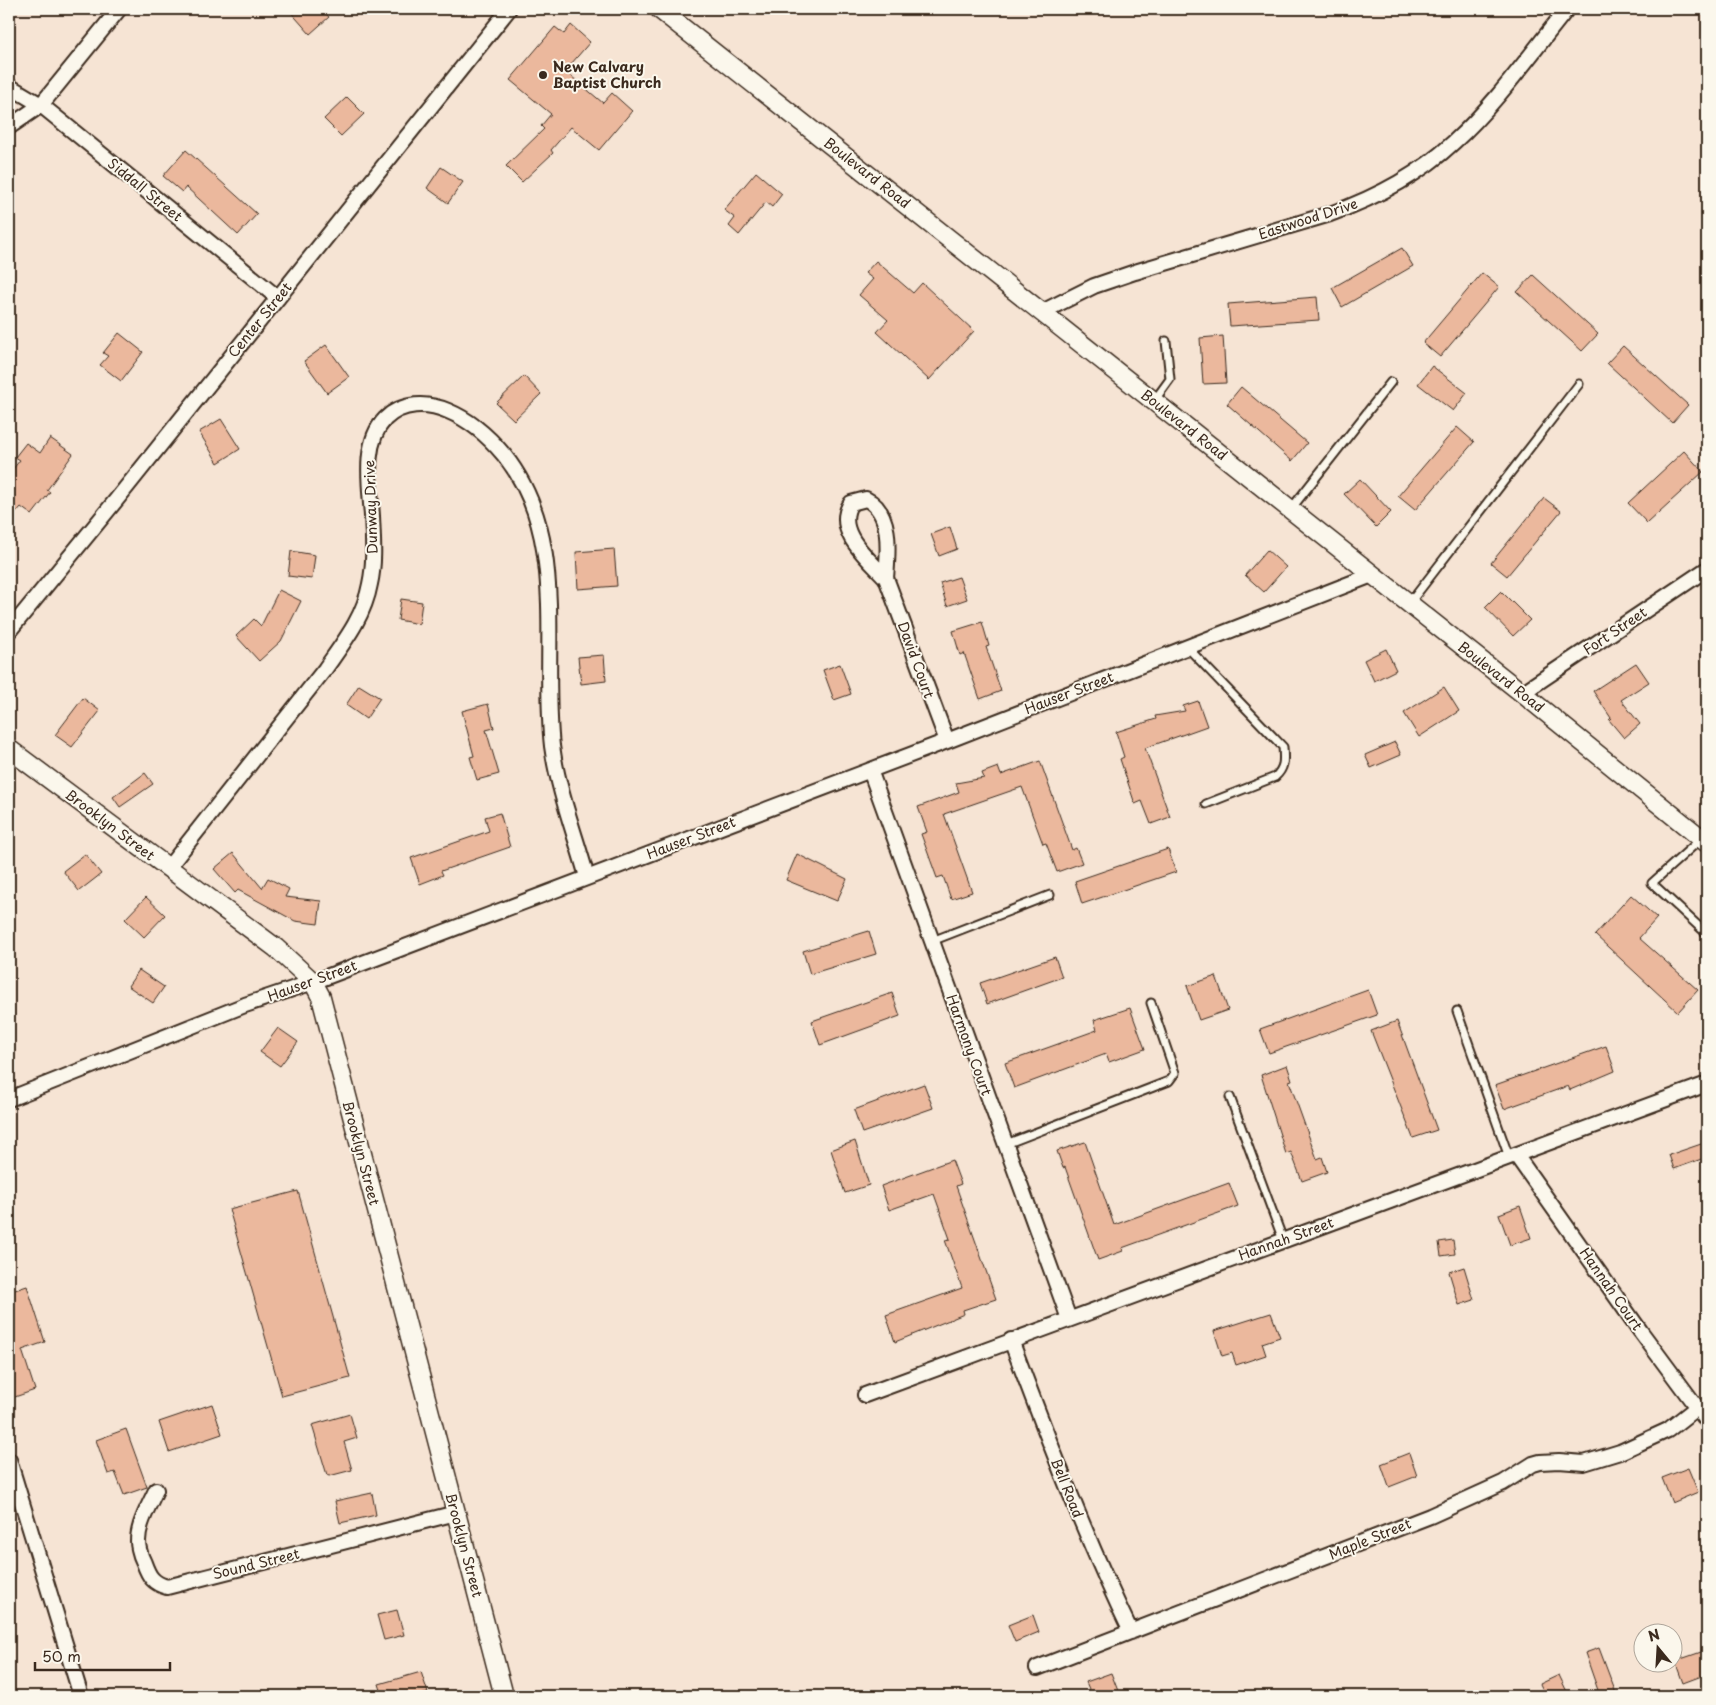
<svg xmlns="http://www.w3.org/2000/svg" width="1716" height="1705" font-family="'Playpen Sans',sans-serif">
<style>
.building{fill:#ebb89d;stroke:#3b2a1e}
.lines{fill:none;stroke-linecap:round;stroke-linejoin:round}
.service-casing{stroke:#3b2a1e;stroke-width:11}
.minor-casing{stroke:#3b2a1e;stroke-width:18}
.tertiary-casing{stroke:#3b2a1e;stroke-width:21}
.service{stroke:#fbf7ec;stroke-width:7}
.minor{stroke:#fbf7ec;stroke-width:14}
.tertiary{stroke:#fbf7ec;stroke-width:18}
.poi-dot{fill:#3b2a1e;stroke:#fbf7ec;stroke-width:2}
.labels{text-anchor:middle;stroke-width:4;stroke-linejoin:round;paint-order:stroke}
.poi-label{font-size:14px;font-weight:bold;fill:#3b2a1e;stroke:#fbf7ec;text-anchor:start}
.street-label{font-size:14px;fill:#3b2a1e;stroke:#fbf7ec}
</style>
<rect width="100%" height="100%" fill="#f6e4d4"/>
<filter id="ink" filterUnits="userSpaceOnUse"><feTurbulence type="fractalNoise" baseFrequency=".02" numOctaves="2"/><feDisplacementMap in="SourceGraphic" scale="10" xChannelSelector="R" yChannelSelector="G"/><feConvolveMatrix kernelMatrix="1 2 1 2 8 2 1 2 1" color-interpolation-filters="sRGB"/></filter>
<g filter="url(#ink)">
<path class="building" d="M288 9H321L329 17 310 34Z
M571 25 590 42 565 71 603 103 612 93 632 111 599 150 571 127 551 150 553 153 522 182 506 166 544 129 541 126 551 114 510 80 555 27 564 34Z
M347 97 364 114 341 136 324 119Z
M186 150 257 214 238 235 186 187 182 192 163 176Z
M441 167 463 182 448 203 427 188Z
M756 172 782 194 772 207 766 202 739 235 729 226 735 218 724 210Z
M1402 248 1413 266 1342 307 1332 288Z
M876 261 913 293 922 283 974 331 929 380 877 332 888 320 859 295 873 279 865 273Z
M1482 273 1499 287 1440 357 1423 343Z
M1533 275 1598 334 1582 351 1517 292Z
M1317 297 1319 320 1230 326 1228 304Z
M119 333 143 352 121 381 100 365 108 356 103 353Z
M1223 336 1226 383 1203 384 1200 338Z
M326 345 349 377 327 393 304 361Z
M1623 346 1688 405 1672 423 1607 363Z
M1432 366 1467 393 1453 411 1418 384Z
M524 376 541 394 514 420 496 403Z
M1241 387 1307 443 1292 461 1227 404Z
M221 419 240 449 218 463 199 432Z
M1457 427 1474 442 1415 510 1398 496Z
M50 438 73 454 47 490 50 492 32 515 21 507 9 521V474L20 460 15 457 26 443 40 453Z
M1684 451 1703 472 1647 523 1628 503Z
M1360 479 1391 512 1376 527 1344 494Z
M1544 498 1561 511 1507 576 1491 563Z
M950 527 957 549 939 556 931 534Z
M614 549 617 586 578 589 576 552Z
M1267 550 1286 567 1264 592 1245 575Z
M291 551 315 555 312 579 288 576Z
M959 577 967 599 947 606 940 583Z
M279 590 301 601 281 641 259 661 236 636 254 619 261 626Z
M1501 591 1530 620 1513 636 1485 607Z
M401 599 422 602 419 624 398 620Z
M982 622 989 646 986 647 1001 691 980 699 964 653 960 655 953 631Z
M1386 649 1396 670 1374 681 1364 660Z
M604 655 606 681 581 684 578 657Z
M1636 663 1649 682 1621 700 1640 724 1624 738 1609 720 1611 718 1593 691Z
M840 664 851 694 834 700 823 670Z
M359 685 380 698 366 719 346 705Z
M1444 687 1459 711 1419 737 1404 713Z
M83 698 100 711 72 747 55 735Z
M1198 701 1207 726 1145 748 1170 817 1151 824 1142 801 1135 804 1120 759 1124 757 1116 732 1156 719 1155 716 1185 711 1183 706Z
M488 704 494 728 486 730 499 774 477 780 470 757 474 756 462 711Z
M1395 742 1401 755 1371 768 1365 755Z
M1040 761 1072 850 1076 848 1082 863 1057 872 1046 843 1043 844 1022 787 944 814 972 892 951 899 943 876 937 878 921 834 927 832 918 807 959 792 956 783 984 778 982 773 998 767 1001 775Z
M145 773 153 784 120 807 113 797Z
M500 813 510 847 441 871 443 875 420 884 411 858 489 831 485 817Z
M1168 849 1176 872 1082 904 1075 881Z
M233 853 262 888 268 878 289 889 285 897 321 901 318 924 295 921 238 890 235 893 214 869Z
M85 854 101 874 79 891 63 871Z
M797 854 847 879 837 901 786 880Z
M1631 895 1657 918 1639 938 1698 990 1678 1012 1595 935Z
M146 897 165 915 144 937 125 919Z
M869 931 876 954 810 974 803 951Z
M1055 957 1062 977 987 1004 980 983Z
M139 970 164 987 153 1003 128 986Z
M1216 976 1228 1010 1199 1020 1187 986Z
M1368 990 1377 1015 1269 1053 1260 1029Z
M892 993 900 1016 820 1045 812 1021Z
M1130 1008 1145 1049 1109 1062 1106 1054 1014 1088 1005 1063 1097 1030 1094 1020Z
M1397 1021 1437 1130 1413 1138 1371 1031Z
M278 1028 298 1042 280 1066 260 1052Z
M1606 1046 1615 1071 1570 1090 1568 1086 1504 1109 1495 1085Z
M1287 1065 1292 1080 1289 1081 1317 1159 1322 1157 1327 1172 1302 1181 1291 1152 1286 1154 1261 1075Z
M924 1084 933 1108 862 1133 854 1110Z
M855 1141 869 1185 845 1193 831 1150Z
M1085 1142 1114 1225 1229 1183 1238 1206 1122 1248 1123 1251 1098 1260 1065 1167 1063 1168 1057 1151Z
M1707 1142V1157L1674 1169 1669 1155Z
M952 1160 961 1184 956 1186 996 1299 963 1310 964 1314 895 1342 886 1315 962 1288 945 1240 950 1239 934 1194 889 1210 881 1186Z
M298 1191 350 1378 282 1396 229 1209Z
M1520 1206 1531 1238 1510 1245 1499 1214Z
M1453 1240 1455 1254 1441 1256 1439 1242Z
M1464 1267 1474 1300 1459 1305 1449 1272Z
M27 1286 45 1342 22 1350 35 1390 9 1399V1292Z
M1271 1313 1280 1337 1262 1343 1266 1355 1236 1365 1232 1353 1222 1356 1214 1331Z
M212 1404 222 1434 169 1452 159 1422Z
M350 1414 357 1438 344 1442 352 1470 329 1476 327 1475 312 1425Z
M126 1429 147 1487 124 1495 115 1472 108 1474 96 1440Z
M1409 1453 1417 1476 1389 1487 1381 1464Z
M1688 1468 1698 1492 1672 1503 1662 1478Z
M372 1493 376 1515 340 1523 335 1501Z
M397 1610 404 1635 384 1640 377 1615Z
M1033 1615 1039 1632 1015 1642 1008 1625Z
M1599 1648 1617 1696H1600L1585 1653Z
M1707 1650V1674L1683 1683 1675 1661Z
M421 1672 428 1693 416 1696H383L379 1684Z
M1111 1673 1120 1696H1092L1086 1682Z
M1559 1675 1569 1696H1546L1540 1684Z"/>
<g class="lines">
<g class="service-casing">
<path id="service" d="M1154 401 1170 379 1166 341
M1291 509 1391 382
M1409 604 1579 384
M1187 647 1283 747C1284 760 1285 768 1275 777L1206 804
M1701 839 1652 883 1707 934
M932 941 1050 895
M1457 1011 1509 1157
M1230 1097 1283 1240
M1006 1144 1169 1081 1175 1073 1151 1003"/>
</g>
<g class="minor-casing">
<path id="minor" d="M9 86 41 105 278 298
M9 127 41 105 119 9
M1042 312 1094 286 1135 272 1330 214C1375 198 1419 175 1454 142 1495 105 1532 52 1567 9
M866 499C893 512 888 553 886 578 868 558 833 531 851 503Z
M886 578 947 741
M9 631 117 499 509 9
M1522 693 1707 569
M870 770 1069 1319
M168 868 325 669C344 642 364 617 370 584 375 562 373 539 372 516 370 486 362 443 385 419 402 402 427 402 448 411 470 420 489 437 504 455 570 537 541 649 552 746 558 790 575 834 587 877
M9 1099 245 1005 313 982 947 741 1372 575
M1516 1155 1641 1332 1707 1421
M1011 1340C1048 1439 1085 1537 1131 1632
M865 1395 1707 1084
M9 1460 81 1696
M156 1490C149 1506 134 1530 139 1549 140 1554 142 1559 144 1563 149 1577 153 1583 167 1587L456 1513
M1037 1668 1430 1516 1503 1483 1533 1464 1540 1462 1559 1461 1584 1463 1620 1452 1668 1430 1696 1408"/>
</g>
<g class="tertiary-casing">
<path id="tertiary" d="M659 9 1522 693 1707 843
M9 749 276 948 313 982 321 997 504 1696"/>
</g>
<use href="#service" class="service"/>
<use href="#minor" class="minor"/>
<use href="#tertiary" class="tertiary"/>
</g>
</g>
<circle class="poi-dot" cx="543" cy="75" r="5"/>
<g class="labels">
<g class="poi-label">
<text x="553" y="72">New Calvary<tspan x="553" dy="16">Baptist Church</tspan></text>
</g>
<g class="street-label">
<text transform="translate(867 173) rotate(38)" y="5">Boulevard Road</text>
<text transform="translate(145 190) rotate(39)" y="5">Siddall Street</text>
<text transform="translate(1308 219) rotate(-18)" y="5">Eastwood Drive</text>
<text transform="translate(260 320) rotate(-51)" y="5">Center Street</text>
<text transform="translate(1184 425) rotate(38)" y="5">Boulevard Road</text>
<text transform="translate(371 507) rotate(-92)" y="5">Dunway Drive</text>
<text transform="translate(1615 631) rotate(-34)" y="5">Fort Street</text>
<text transform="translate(916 660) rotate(70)" y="5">David Court</text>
<text transform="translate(1501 677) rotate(38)" y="5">Boulevard Road</text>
<text transform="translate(1069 693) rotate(-21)" y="5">Hauser Street</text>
<text transform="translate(110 825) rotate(37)" y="5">Brooklyn Street</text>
<text transform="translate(691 838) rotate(-21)" y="5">Hauser Street</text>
<text transform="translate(312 981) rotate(-20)" y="5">Hauser Street</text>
<text transform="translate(969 1045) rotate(70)" y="5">Harmony Court</text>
<text transform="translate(361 1153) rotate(75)" y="5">Brooklyn Street</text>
<text transform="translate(1286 1239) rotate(-20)" y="5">Hannah Street</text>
<text transform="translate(1611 1289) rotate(55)" y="5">Hannah Court</text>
<text transform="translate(1067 1488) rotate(68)" y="5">Bell Road</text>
<text transform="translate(1370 1539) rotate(-22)" y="5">Maple Street</text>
<text transform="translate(464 1545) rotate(75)" y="5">Brooklyn Street</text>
<text transform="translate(256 1564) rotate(-14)" y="5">Sound Street</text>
</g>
</g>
<rect width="1716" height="1705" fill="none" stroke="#fbf7ec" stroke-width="30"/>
<rect x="15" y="15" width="1686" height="1675" fill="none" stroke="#3b2a1e" stroke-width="2" filter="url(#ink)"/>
<g transform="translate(1658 1648) rotate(342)"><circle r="24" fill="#fbf7ec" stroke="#aea59a"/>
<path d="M0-4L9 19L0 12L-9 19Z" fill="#3b2a1e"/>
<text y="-8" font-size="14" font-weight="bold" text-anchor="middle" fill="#3b2a1e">N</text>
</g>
<path d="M35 1662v8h135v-8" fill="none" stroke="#3b2a1e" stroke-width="2.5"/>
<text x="42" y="1662" font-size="15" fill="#3b2a1e" stroke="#fbf7ec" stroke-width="4" paint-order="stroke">50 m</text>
</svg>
